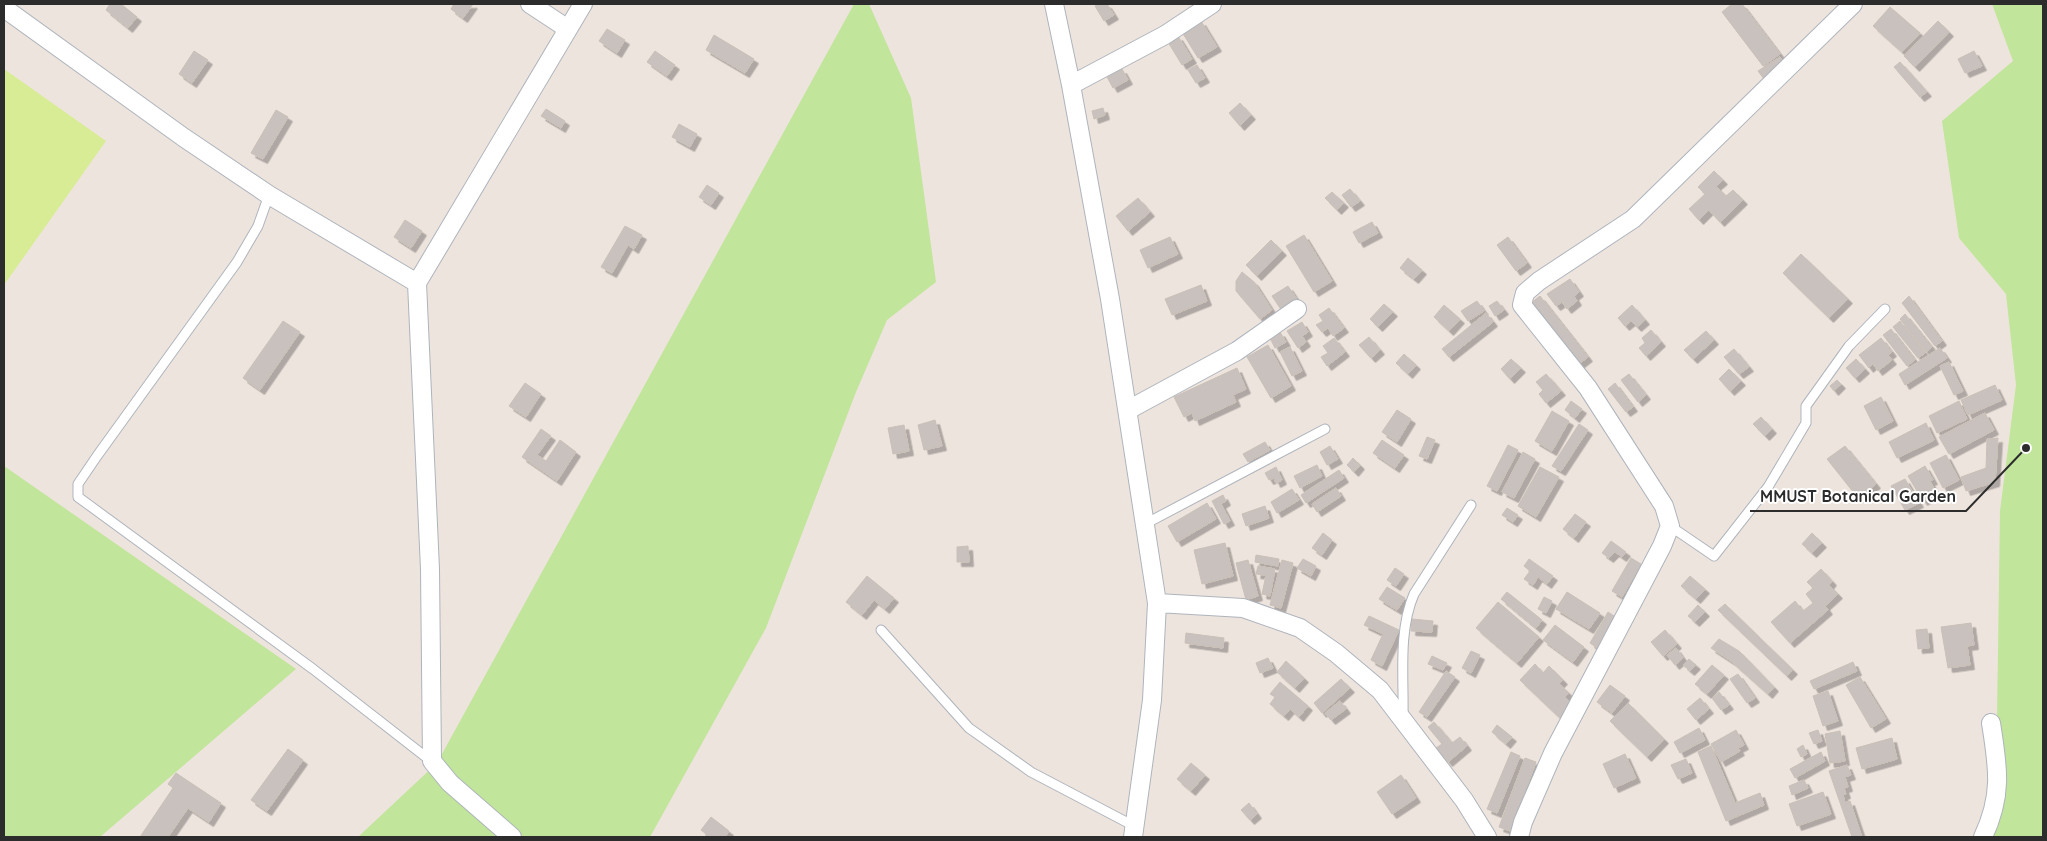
<svg xmlns="http://www.w3.org/2000/svg" width="2047" height="841" font-family="Quicksand,sans-serif">
<style>
.green{fill:#c1e59a}
.pitch{fill:#d8ec95}
.building{fill:#c9c1bd;stroke:#c9c0b7;filter:url(#shadow)}
.lines{fill:none;stroke-linecap:round;stroke-linejoin:round}
.service-casing{stroke:#aeb4bc;stroke-width:11}
.minor-casing{stroke:#aeb4bc;stroke-width:20}
.service{stroke:#fff;stroke-width:9}
.minor{stroke:#fff;stroke-width:18}
.leader{fill:none;stroke:#2c2c2c;stroke-width:2}
.callout-dot{fill:#2c2c2c;stroke:#fff;stroke-width:2}
.callout-label{font-size:16px;text-anchor:middle;font-weight:bold;fill:#2c2c2c;stroke:#fff;stroke-width:4;stroke-linejoin:round;paint-order:stroke}
</style>
<defs>
<filter id="shadow"><feDropShadow dx="4.5" dy="4.5" stdDeviation="0" flood-color="#0004"/></filter>
</defs>
<rect width="100%" height="100%" fill="#eee4de"/>
<path class="green" d="M854 4H869L911 98 936 282 887 320 856 392 766 628 650 837H358L437 763Z
M1992 4H2043V837H1990L1997 719 2000 511 2016 385 2006 294 1959 238 1942 121 2013 61Z
M4 466 296 669 100 837H4Z"/>
<path class="pitch" d="M4 69 106 141 4 285Z"/>
<path class="building" d="M110 4H121L137 17 128 28 106 10Z
M454 4H473L463 18 451 9Z
M1099 4H1107L1114 15 1104 21 1095 6Z
M1732 4H1742L1780 54 1763 66 1722 12Z
M1890 7 1920 33 1902 52 1873 26Z
M1201 21 1217 47 1198 58 1182 32Z
M1938 21 1949 32 1915 67 1904 56Z
M607 29 625 40 617 53 599 41Z
M714 35 754 59 745 73 706 50Z
M1178 36 1192 59 1182 65 1168 42Z
M194 51 208 60 192 83 179 74Z
M655 51 675 65 667 76 647 62Z
M1974 51 1982 66 1965 73 1958 59Z
M1780 57 1785 66 1764 79 1758 71Z
M1900 62 1927 92 1920 97 1894 67Z
M1197 65 1205 78 1196 83 1188 70Z
M1122 69 1128 80 1113 88 1107 77Z
M1240 103 1251 115 1240 126 1229 113Z
M1103 108 1105 115 1094 119 1092 111Z
M546 109 565 121 561 128 541 116Z
M276 110 288 117 263 159 251 153Z
M679 124 697 134 690 147 672 137Z
M1714 171 1723 180 1716 186 1726 196 1733 190 1743 200 1720 222 1709 210 1699 220 1689 209 1705 194 1698 187Z
M707 185 719 193 711 205 699 197Z
M1350 189 1360 201 1351 207 1342 195Z
M1332 192 1344 203 1337 210 1325 198Z
M1138 198 1150 212 1128 231 1116 216Z
M405 220 422 231 411 248 394 237Z
M1372 222 1378 233 1359 243 1353 232Z
M625 226 642 235 634 249 628 245 612 273 601 267Z
M1304 235 1332 281 1314 292 1286 246Z
M1170 237 1178 254 1148 268 1140 250Z
M1508 237 1527 263 1516 271 1497 245Z
M1271 240 1282 251 1257 276 1246 265Z
M1801 254 1848 299 1829 318 1783 273Z
M1408 258 1422 270 1414 279 1400 268Z
M1242 272 1254 282 1272 310 1260 319 1236 291V281Z
M1570 279 1579 292 1574 296 1577 301 1567 309 1562 302 1556 306 1547 294Z
M1201 285 1207 301 1172 315 1165 299Z
M1288 286 1298 301 1282 311 1272 296Z
M1540 296 1588 357 1579 364 1531 303Z
M1909 296 1942 341 1935 346 1902 303Z
M1477 301 1484 311 1468 321 1461 311Z
M1497 301 1504 310 1495 316 1489 306Z
M1384 304 1393 312 1378 327 1370 319Z
M1444 305 1460 319 1449 331 1434 317Z
M1632 305 1645 320 1637 327 1631 321 1625 326 1618 318Z
M1329 308 1344 328 1333 336 1328 328 1322 332 1316 325 1323 321 1319 315Z
M1486 313 1493 322 1449 357 1442 349Z
M1905 314 1932 347 1926 352 1900 319Z
M283 321 300 332 260 390 243 378Z
M1900 321 1925 353 1918 358 1893 327Z
M1302 322 1308 332 1302 336 1306 342 1298 348 1287 331Z
M1891 329 1915 360 1907 366 1883 335Z
M1651 330 1661 342 1646 356 1639 348 1645 343 1642 338Z
M1706 331 1714 340 1693 359 1684 350Z
M1280 332 1286 342 1275 348 1270 338Z
M1369 337 1380 350 1371 358 1359 345Z
M1334 338 1345 352 1327 366 1321 357 1328 353 1323 346Z
M1881 338 1892 352 1888 355 1892 360 1878 371 1873 364 1869 368 1859 355Z
M1268 345 1291 386 1271 398 1247 357Z
M1290 347 1302 371 1292 376 1280 352Z
M1940 348 1947 358 1905 385 1899 374Z
M1734 349 1749 367 1739 374 1724 357Z
M1404 354 1416 365 1408 374 1396 363Z
M1511 359 1521 368 1510 379 1501 369Z
M1856 359 1865 369 1855 378 1846 368Z
M1949 362 1963 391 1954 395 1940 366Z
M1237 368 1246 389 1233 395 1236 402 1195 421 1192 413 1184 417 1174 397Z
M1729 369 1741 381 1730 391 1719 379Z
M1546 374 1561 391 1546 403 1539 394 1543 390 1536 382Z
M1629 374 1646 395 1638 402 1621 380Z
M1837 380 1841 384 1834 391 1830 386Z
M525 383 541 394 526 417 509 406Z
M1615 383 1633 407 1626 412 1608 389Z
M1995 385 2002 400 1968 415 1961 400Z
M1881 397 1893 421 1876 430 1864 406Z
M1571 401 1582 409 1575 418 1565 410Z
M1959 401 1967 419 1937 433 1929 416Z
M1397 410 1411 419 1397 442 1382 432Z
M1552 411 1569 421 1552 451 1535 441Z
M1985 413 1994 430 1949 454 1939 437Z
M1761 417 1772 429 1765 436 1753 424Z
M935 420 942 446 924 450 918 425Z
M1926 423 1934 440 1897 458 1889 442Z
M1579 424 1588 430 1561 471 1552 466Z
M904 425 909 451 893 454 888 428Z
M541 429 551 436 537 455 546 461 560 440 576 452 557 481 522 457Z
M1427 437 1435 440 1427 459 1419 456Z
M1998 438 1995 482 1966 491 1961 477 1986 468 1987 439Z
M1382 440 1404 455 1395 468 1373 453Z
M1265 442 1270 450 1248 462 1243 454Z
M1508 445 1518 450 1497 491 1487 486Z
M1330 446 1338 459 1327 465 1320 452Z
M1845 446 1876 484 1858 498 1827 459Z
M1523 452 1535 459 1514 498 1502 492Z
M1946 455 1959 480 1943 488 1930 463Z
M1353 458 1360 465 1354 472 1347 465Z
M1317 465 1322 476 1300 488 1294 476Z
M1925 466 1933 480 1930 481 1936 493 1923 501 1908 476Z
M1276 467 1282 480 1276 483 1274 478 1269 480 1265 473Z
M1540 467 1559 477 1536 517 1518 506Z
M1339 470 1344 478 1306 503 1301 495Z
M1905 479 1919 503 1905 510 1891 486Z
M1336 488 1341 496 1317 512 1312 504Z
M1292 489 1299 500 1277 513 1271 502Z
M1223 495 1226 501 1221 504 1230 521 1224 524 1212 501Z
M1207 503 1216 519 1177 542 1168 526Z
M1265 506 1269 518 1246 526 1242 514Z
M1507 508 1518 515 1513 522 1502 515Z
M1575 514 1586 522 1574 538 1563 529Z
M1323 533 1332 540 1322 555 1312 548Z
M1812 533 1822 543 1812 553 1802 544Z
M1611 541 1626 552 1622 557 1615 552 1609 558 1602 553Z
M1225 543 1233 576 1202 584 1194 550Z
M968 546 969 562H957V547Z
M1256 555 1279 559 1278 566 1255 562Z
M1631 558 1641 564 1622 597 1612 591Z
M1303 559 1316 566 1311 576 1297 568Z
M1529 559 1553 576 1547 584 1538 577 1533 585 1524 579 1530 571 1524 566Z
M1248 560 1258 596 1246 600 1236 563Z
M1282 560 1293 563 1281 608 1270 605Z
M1258 566 1275 569 1270 596 1262 594 1266 575 1256 574Z
M1395 568 1404 574 1396 586 1387 580Z
M1821 569 1832 581 1829 585 1838 594 1825 606 1828 610 1790 643 1771 622 1795 601 1803 611 1813 603 1806 594 1813 588 1807 582Z
M867 576 894 598 885 609 874 600 862 615 846 602Z
M1690 576 1705 589 1696 599 1681 586Z
M1387 587 1405 598 1397 610 1379 599Z
M1507 592 1542 620 1536 628 1501 599Z
M1567 592 1600 613 1589 629 1556 609Z
M1544 597 1552 601 1546 613 1538 609Z
M1498 602 1539 637 1517 663 1476 628Z
M1725 604 1793 670 1787 676 1718 610Z
M1698 605 1705 612 1695 622 1688 616Z
M1608 612 1617 618 1599 649 1590 643Z
M1369 616 1399 630 1382 666 1371 660 1383 634 1364 625Z
M1412 619 1433 621 1432 632 1411 631Z
M1971 623 1974 645 1967 646 1970 665 1948 668 1941 627Z
M1555 625 1584 647 1573 662 1543 640Z
M1927 629 1929 648 1918 649 1916 630Z
M1665 630 1677 644 1663 656 1651 642Z
M1186 633 1224 638 1223 648 1185 643Z
M1719 639 1739 651 1774 687 1768 694 1731 661 1711 648Z
M1676 648 1683 658 1675 665 1667 655Z
M1471 651 1480 655 1471 673 1462 668Z
M1432 656 1447 663 1443 670 1428 664Z
M1268 658 1273 668 1260 673 1256 663Z
M1689 659 1696 665 1690 671 1683 665Z
M1286 661 1304 678 1295 688 1277 672Z
M1853 662 1857 671 1814 689 1810 681Z
M1535 664 1543 673 1549 666 1563 680 1559 684 1569 693 1565 697 1573 705 1560 718 1520 680Z
M1712 665 1724 675 1707 694 1695 684Z
M1446 671 1455 677 1427 717 1419 712Z
M1738 674 1755 698 1747 703 1730 679Z
M1860 677 1886 719 1871 728 1846 685Z
M1341 679 1350 688 1322 713 1314 703Z
M1280 682 1308 706 1299 717 1290 709 1284 716 1270 704 1275 697 1270 694Z
M1610 685 1625 696 1612 713 1597 702Z
M1828 691 1838 721 1823 726 1813 696Z
M1719 692 1729 705 1721 710 1712 698Z
M1700 698 1709 709 1696 720 1687 709Z
M1340 701 1346 709 1331 720 1325 713Z
M1628 703 1664 739 1647 757 1610 721Z
M1434 722 1452 743 1460 737 1467 746 1448 762 1436 748 1442 744 1428 727Z
M1497 725 1512 737 1506 744 1492 732Z
M1699 728 1705 740 1680 753 1674 742Z
M1736 730 1744 745 1738 748 1740 751 1721 762 1711 744Z
M1818 730 1822 741 1814 744 1809 733Z
M1840 731 1845 761 1830 763 1825 734Z
M1892 738 1897 759 1862 769 1856 748Z
M1803 745 1807 754 1801 757 1797 749Z
M1711 746 1735 803 1760 793 1764 805 1726 821 1698 752Z
M288 749 303 760 267 811 251 800Z
M1511 752 1520 756 1497 813 1487 809Z
M1821 752 1825 761 1795 778 1790 769Z
M1625 754 1636 778 1614 788 1603 764Z
M1525 758 1536 762 1510 831 1499 827Z
M1686 759 1692 773 1678 779 1671 765Z
M1191 763 1205 775 1191 791 1177 779Z
M1847 765 1851 775 1845 777 1848 787 1844 788 1846 794 1843 795 1845 803 1850 801 1862 837H1852L1829 771Z
M176 773 221 803 209 822 188 808 168 837H140L173 788 168 784Z
M1401 775 1416 798 1392 814 1377 792Z
M1804 780 1808 788 1792 795 1789 786Z
M1823 792 1831 814 1797 826 1789 804Z
M1249 803 1257 814 1250 820 1241 810Z
M711 817 729 831 725 837H710L701 830Z"/>
<g class="lines">
<g class="service-casing">
<path id="service" d="M269 195 258 226 237 262 97 456 78 484V497L313 669 431 761
M1145 524 1325 429
M1670 526 1714 556 1768 487 1806 423V406L1849 346 1885 309
M881 630 969 728 1031 772 1134 826
M1403 716C1404 677 1398 631 1414 594L1471 505"/>
</g>
<g class="minor-casing">
<path id="minor" d="M530 4 568 29
M1054 4 1071 85 1110 299 1157 603 1152 700 1133 837
M4 8 183 137 269 195 417 283 430 569 432 761 450 783 512 837
M1071 85 1165 35 1212 4
M417 283 583 4
M1128 410 1237 351 1297 309
M1157 603 1243 608 1300 628 1336 653 1380 690 1464 800 1487 837
M1519 837 1523 822 1553 753 1662 546 1670 526 1664 506 1588 388 1522 305 1525 293 1539 281 1633 219 1853 4
M1983 837C2003 795 1998 767 1991 723"/>
</g>
<use href="#service" class="service"/>
<use href="#minor" class="minor"/>
</g>
<path class="leader" d="M2026 448L1966 511H1750"/>
<circle class="callout-dot" cx="2026" cy="448" r="5"/>
<g class="callout-label">
<text x="1858" y="502">MMUST Botanical Garden</text>
</g>
<rect width="2047" height="841" fill="none" stroke="#2c2c2c" stroke-width="10"/>
</svg>
